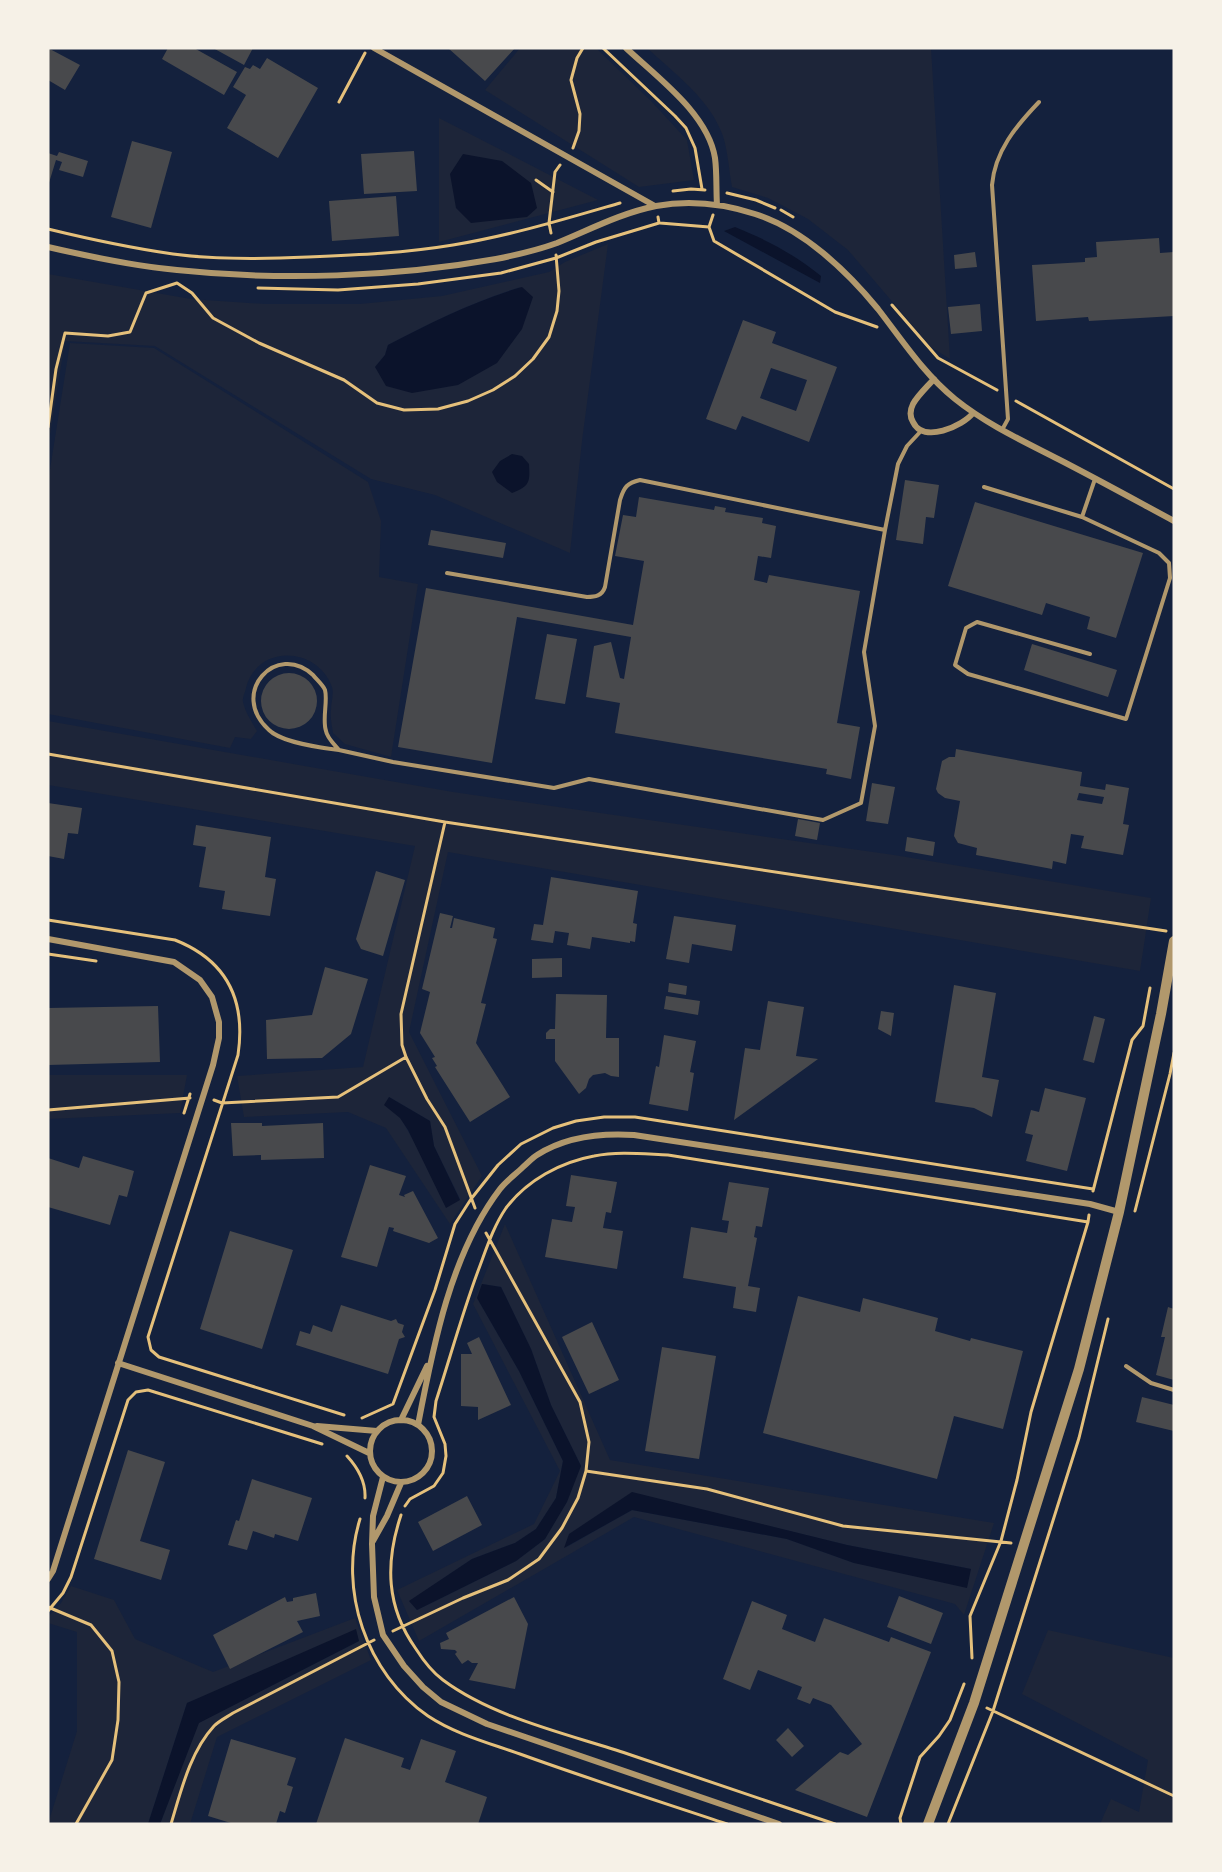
<svg xmlns="http://www.w3.org/2000/svg" width="1222" height="1872" font-family="'Exo 2',sans-serif">
<style>
.green{fill:#1d2539;fill-rule:evenodd}
.water{fill:#0b132b}
.building{fill:#48494c;fill-rule:evenodd}
.lines{fill:none;stroke-linecap:round;stroke-linejoin:round}
.path{stroke:#e5c07b;stroke-width:3}
.service{stroke:#b1986c;stroke-width:4}
.minor{stroke:#b1986c;stroke-width:6}
.tertiary{stroke:#b1986c;stroke-width:10}
</style>
<rect width="100%" height="100%" fill="#14213d"/>
<path class="green" d="M520 48H596L651 101 687 140 694 180 639 187 485 90Z
M647 48H931L950 359 931 347 848 250 808 219 768 198 732 187C729 171 728 152 723 136 710 99 675 74 647 48Z
M439 118 598 200 439 242Z
M608 244 582 441 570 553 435 495 371 479 155 346 65 341 48 447V274L191 299 265 304H360L442 296 549 272 565 262ZM521 287 375 367 385 355 388 345C432 322 474 301 521 287Z
M70 343 154 348 368 482 381 521 379 577 418 584 391 757 345 744 333 733C332 726 330 718 331 710 331 703 334 694 332 687 317 646 257 644 246 688 245 693 242 698 243 702 245 712 252 722 257 731L251 739 235 737 230 748 48 714V482Z
M48 721 453 792 894 855 1151 898 1140 971 448 852 409 1032 482 1176 450 1224 386 1128 348 1112 244 1117 237 1076 363 1067 415 846 48 785ZM389 1097 430 1121 434 1146 460 1199 446 1207 422 1156Z
M48 1075H187L180 1113 48 1119Z
M505 1224 610 1460 994 1523 964 1615 955 1604 634 1517 419 1641 397 1590 534 1524 560 1471 473 1304ZM482 1284 501 1287 531 1349 551 1405 581 1466 545 1539 516 1561 417 1610 410 1601 472 1559 515 1543 536 1529 556 1498 563 1461 519 1371 477 1298ZM632 1493 847 1545 971 1569 854 1563 787 1539 632 1510 565 1548Z
M71 1586 114 1600 135 1639 213 1672 355 1618 371 1660 217 1737 190 1824H160L198 1723 359 1641 187 1703 148 1824H48L77 1731V1632L48 1623V1617L61 1603Z
M1048 1630 1174 1658V1824H1100L1111 1799 1139 1812 1148 1760 1022 1694Z"/>
<path class="water" d="M463 154 502 161 531 183 537 208 527 217 471 223 456 208 450 174Z
M735 227C769 241 792 253 821 276L820 283 724 231Z
M522 287 533 297 522 329 497 363 458 385 412 393 386 386 375 367 385 355 388 345C432 322 474 301 522 287Z
M512 454 522 456 529 464C530 482 530 486 512 493L497 482 492 472 500 461Z
M389 1097 430 1121 434 1146 460 1200 446 1208 408 1130 400 1118 384 1105Z
M482 1284 501 1287 531 1349 551 1405 581 1466 567 1502 545 1539 516 1561 417 1610 409 1601 472 1559 515 1543 536 1529 556 1498 563 1461 519 1371 477 1298Z
M632 1492 847 1545 971 1569 967 1588 854 1563 787 1539 632 1510 564 1548 569 1534Z
M356 1629 359 1641 199 1723 160 1824H148L187 1703Z"/>
<path class="building" d="M48 48 80 65 65 90 48 80Z
M168 48H194L237 72 224 95 162 59Z
M213 48H253L244 65Z
M448 48H515L485 81Z
M267 58 318 88 278 158 227 128 246 95 233 87 245 67 250 69 253 65 260 69Z
M132 141 172 152 151 228 111 217Z
M414 151 417 191 364 194 361 154Z
M59 152 88 161 83 177 59 170 62 162 56 160 48 186V153L57 156Z
M396 196 399 236 332 241 329 201Z
M1159 238 1160 253 1174 252V316L1089 321 1088 317 1036 321 1032 265 1085 262V258L1097 257 1096 242Z
M975 252 977 267 955 269 954 255Z
M980 304 982 331 951 334 948 307Z
M743 320 776 332 772 343 837 367 809 442 742 416 736 430 706 419ZM771 368 807 380 796 411 760 398Z
M905 480 939 485 934 518 926 517 923 544 896 540Z
M639 497 714 510 715 506 726 508 725 512 763 518 762 523 776 526 771 558 758 556 754 580 767 583 769 575 860 591 837 723 860 727 851 779 826 774 827 769 615 733 620 703 586 697 594 646 611 642 620 678 624 679 631 637 517 617 492 763 398 747 426 588 633 625 644 561 615 556 623 515 636 517Z
M975 502 1143 553 1116 638 1087 629 1090 617 1046 603 1042 615 948 586Z
M431 530 506 543 503 558 428 545Z
M547 634 577 639 565 704 535 699Z
M1032 644 1117 670 1108 697 1024 670Z
M261 701a28 28 0 1 1 56 0a28 28 0 1 1-56 0Z
M956 749 1082 772 1080 786 1105 790 1106 784 1129 788 1123 824 1129 825 1123 855 1081 848 1084 836 1071 834 1066 864 1053 861 1052 869 976 855 977 848 958 843 954 836 960 801 945 798 938 793 936 789 942 761 949 757H955ZM1079 793 1104 797 1102 804 1077 800Z
M872 783 895 787 888 824 866 821Z
M48 803 82 808 78 834 68 833 64 859 48 856Z
M798 819 820 823 817 840 795 836Z
M196 825 271 837 265 877 276 879 270 916 222 909 225 891 199 887 206 847 193 845Z
M907 837 935 842 933 856 905 851Z
M376 871 405 880 383 956 361 949 356 939Z
M551 877 638 891 633 923 637 924 635 942 630 941V943L592 937 590 949 567 945 569 933 555 931 553 943 531 940 534 924 543 925Z
M440 913 453 916 450 928H452L454 918 495 928 493 938 497 939 481 1003 486 1004 476 1043 510 1097 470 1122 435 1067 437 1066 432 1058 435 1057 420 1033 430 992 422 989Z
M674 916 736 925 732 951 692 944 689 963 666 959Z
M562 958V977L532 978V959Z
M325 967 368 979 351 1034 322 1058 267 1059 266 1020 312 1015Z
M669 983 687 986 686 995 668 992Z
M954 985 996 993 982 1077 999 1080 992 1117 974 1108 935 1102Z
M556 994 607 995 606 1038H619V1077L611 1076 605 1073 593 1075 589 1079 586 1088 579 1094 555 1061V1039H546V1033L550 1029H555Z
M666 996 700 1001 698 1015 664 1009Z
M768 1001 804 1007 796 1056 818 1059 734 1120 745 1048 760 1050Z
M158 1006 160 1062 48 1065V1008Z
M881 1011 894 1013 891 1036 878 1029Z
M1094 1016 1105 1019 1094 1063 1083 1060Z
M664 1035 696 1041 690 1072 694 1073 688 1111 649 1104 656 1066 659 1067Z
M1045 1088 1086 1098 1067 1171 1026 1161 1033 1135 1025 1133 1031 1110 1039 1112Z
M231 1123H262V1126L323 1123 324 1158 261 1160V1155L233 1156Z
M83 1156 134 1171 127 1197 119 1195 110 1225 48 1207V1158L79 1168Z
M370 1165 406 1176 399 1195 405 1197 404 1195 413 1191 438 1238 429 1243 393 1231 394 1228 389 1227 377 1267 341 1257Z
M571 1175 617 1182 611 1213 606 1212 603 1228 623 1231 617 1269 545 1257 552 1219 572 1222 575 1207 566 1206Z
M729 1182 769 1188 762 1227 756 1226 754 1237 757 1238 748 1286 760 1288 756 1312 733 1308 736 1287 683 1278 691 1227 727 1233 729 1221 722 1220Z
M230 1231 293 1250 262 1349 200 1329Z
M798 1296 860 1312 863 1298 938 1318 935 1331 970 1341 971 1338 1023 1351 1003 1429 954 1416 937 1479 763 1433Z
M341 1305 391 1321 396 1319 398 1323 404 1325 402 1332 405 1337 399 1339 388 1374 296 1345 300 1331 310 1334 313 1325 332 1332Z
M1168 1307 1174 1309V1380L1156 1375 1165 1337H1161Z
M592 1322 619 1380 589 1394 562 1337Z
M479 1337 511 1405 478 1420V1407L461 1406V1354H472L467 1343Z
M662 1347 716 1356 699 1459 645 1451Z
M1142 1397 1174 1405V1431L1136 1422Z
M128 1450 165 1462 140 1541 170 1550 161 1580 94 1559Z
M252 1479 312 1498 298 1541 275 1534 274 1538 253 1531 247 1550 228 1545 236 1520 239 1521Z
M467 1496 482 1525 433 1551 418 1522Z
M316 1593 320 1616 297 1621 303 1632 230 1669 213 1635 285 1597 287 1602 293 1601V1598Z
M899 1596 943 1613 931 1644 887 1627Z
M514 1597 528 1624 515 1689 469 1680 478 1663H472L468 1660 462 1664 455 1654 457 1652 455 1650 441 1649 440 1643 449 1639 446 1633Z
M752 1601 787 1615 782 1629 815 1642 824 1618 889 1642 891 1637 931 1652 867 1817 795 1790 840 1752 848 1755 862 1744 831 1705 813 1698 810 1704 797 1699 802 1687 758 1670 750 1690 723 1679Z
M788 1728 804 1746 792 1757 776 1740Z
M345 1738 404 1758 401 1767 410 1770 421 1739 456 1751 445 1782 487 1797 478 1824H316Z
M231 1739 296 1758 287 1785 293 1787 285 1813 280 1811 276 1824H234L208 1816Z"/>
<g class="lines">
<path class="path" d="M603 48 675 116 686 128 695 148 702 189
M339 102 365 53
M573 148 579 131 580 114 571 80 577 58 583 48
M536 180 553 192
M673 191 691 189 705 190
M727 193 756 200 775 208
M781 210 793 217
M713 215 709 227 714 241 835 312 877 327
M660 223 709 227
M48 229C89 239 131 248 173 254 217 260 264 259 308 257 357 255 405 253 453 245 509 236 565 219 620 203
M551 233 549 223 555 172 560 165
M258 288 338 290 418 284 501 273 556 258 596 242 659 223 658 217
M892 305 938 358 997 390
M1016 401 1174 489
M48 427 56 369 65 333 108 336 130 332 146 293 177 283 192 293 213 318 259 343 344 380 377 403 404 410 438 409 468 401 493 390 515 376 533 359 549 337 557 311 559 291 556 255
M48 754 445 822 1166 931
M445 822 401 1014 402 1045 406 1057 427 1099 445 1127 475 1208
M48 920 175 940C228 961 246 1001 238 1055L148 1337 151 1350 159 1357 344 1415
M48 954 96 961
M214 1100 222 1103 338 1097 406 1057
M48 1110 190 1098
M184 1113 190 1094
M1093 1191 1132 1040 1143 1026 1150 988
M1135 1211 1170 1074 1174 1053
M362 1418 393 1404 435 1290 455 1224 471 1199 498 1165 521 1144 553 1128 576 1121 604 1117H635L1093 1189
M347 1456C358 1468 366 1481 365 1498
M586 1471 707 1489 843 1526 1011 1543
M405 1506 410 1499 434 1486 443 1473 446 1456 445 1444 434 1417 436 1401C450 1358 462 1314 478 1271 486 1250 493 1227 506 1208 527 1180 561 1162 594 1156 618 1151 644 1154 668 1155L1088 1222
M401 1515C385 1563 386 1607 416 1649 423 1660 432 1672 443 1680 494 1718 568 1734 628 1754 697 1777 766 1800 835 1824
M360 1519C338 1590 366 1673 428 1716 455 1734 489 1743 520 1754 589 1779 658 1801 727 1824
M48 1607 91 1625 112 1651 119 1682 118 1720 112 1760 76 1824
M48 1611 63 1593 71 1577 128 1400 136 1392 148 1390 322 1444
M393 1631 463 1598 508 1580 539 1559 562 1528 578 1498 586 1471 589 1442 580 1402 486 1233
M972 1658 970 1616 1001 1541 1017 1480 1031 1412 1088 1222 1089 1215
M987 1708 1174 1796
M171 1824C181 1791 190 1752 214 1726 219 1721 227 1717 233 1713L374 1640
M901 1824 900 1818 920 1757 939 1736 950 1720 964 1684
M948 1824 993 1711 1079 1438 1108 1319"/>
<path class="service" d="M1002 430 1008 419 992 185C995 151 1016 126 1039 102
M984 487 1082 517 1095 479
M1082 517 1159 553 1169 563 1170 578 1126 719 968 674 955 665 966 628 977 622 1090 654
M447 573 587 597C595 597 602 596 605 587L620 500C624 487 627 483 640 480L885 530 898 464 907 446 921 431
M339 750C322 748 281 742 269 730 228 693 277 641 313 675 316 679 323 685 325 690 328 701 322 719 326 731 327 738 335 745 339 750L393 762 554 788 589 779 823 820 861 803 875 726 864 652 885 530
M1126 1366 1151 1383 1174 1390"/>
<path class="minor" d="M374 48 655 206
M626 48C658 78 708 114 715 158 717 173 716 190 717 205
M48 247C91 257 134 266 177 270 279 281 395 277 496 259 516 255 538 250 557 243 589 230 621 213 656 206 689 200 724 204 755 214 803 229 847 271 878 309 902 340 924 374 955 399 986 424 1023 441 1058 459 1097 479 1135 500 1174 521
M934 379C927 387 918 395 913 404 910 410 910 417 913 422 923 444 963 426 973 413
M48 939 174 962 200 980 212 997 219 1022V1038L213 1065 53 1571 48 1579
M118 1363 313 1426 369 1453
M370 1451a31 31 0 1 1 62 0a31 31 0 1 1-62 0Z
M401 1420 427 1366
M418 1425C433 1346 451 1253 500 1189 506 1181 516 1174 523 1167 528 1163 532 1158 537 1155 565 1137 602 1133 634 1135L1090 1204 1119 1212
M317 1426 377 1431
M383 1477 373 1516 372 1544 374 1597 383 1635 404 1666 423 1687 441 1702 487 1724 779 1824
M373 1541 387 1516 401 1483"/>
<path class="tertiary" d="M928 1824 974 1703 1079 1369 1119 1212 1161 1014 1174 941"/>
</g>
<rect width="1222" height="1872" fill="none" stroke="#f6f1e7" stroke-width="99"/>
</svg>
